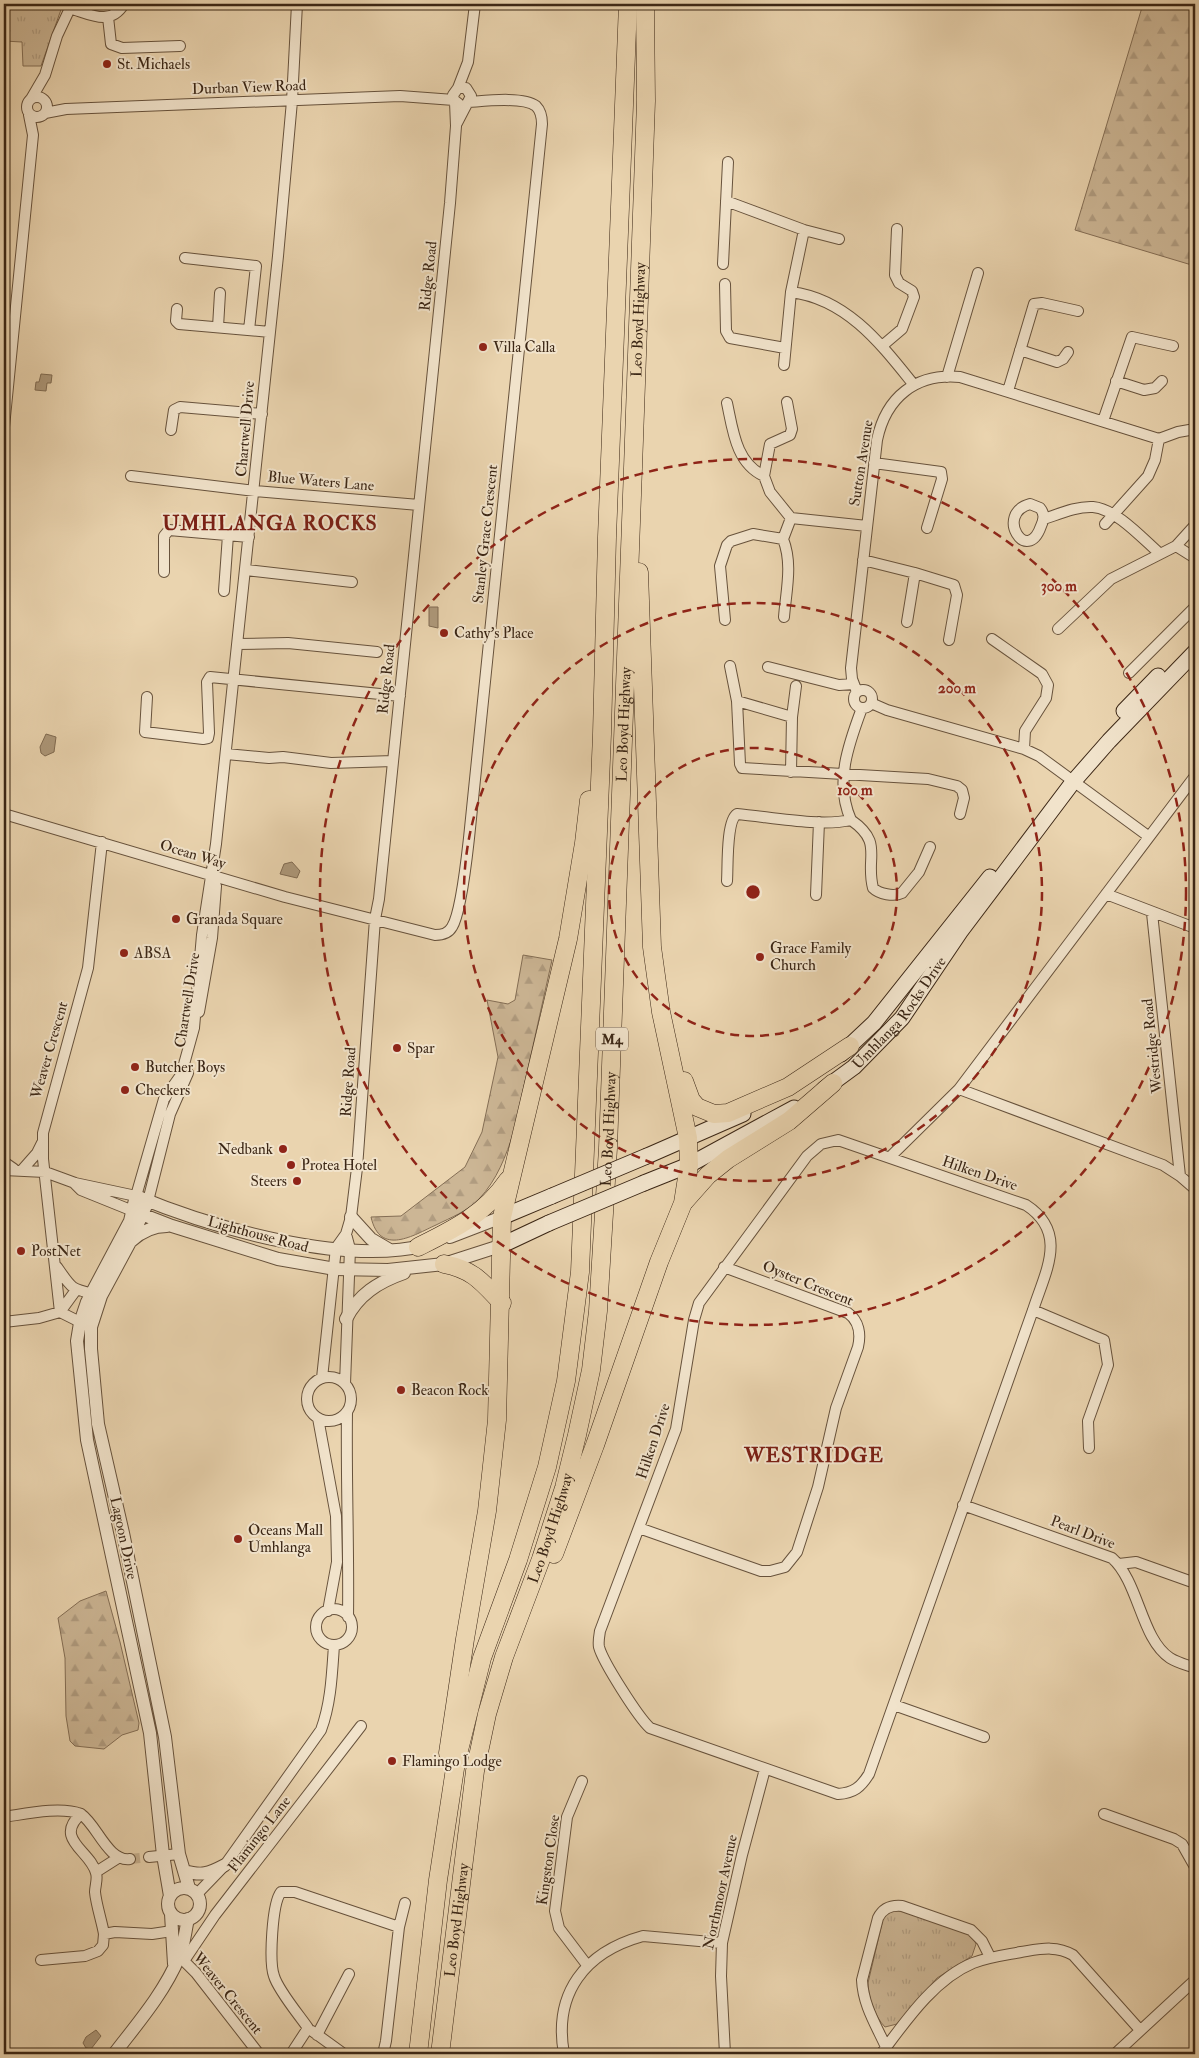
<svg xmlns="http://www.w3.org/2000/svg" width="1199" height="2058" font-family="'IM FELL Double Pica',serif">
<style>
.grass{fill:url(#grass-tufts);stroke:#846e55}
.forest{fill:url(#forest-firs);stroke:#846e55}
.water{fill:#ae997b;stroke:#806b52}
.lines{fill:none;stroke-linecap:round;stroke-linejoin:round}
.minor-tunnel{stroke:#c7b190;stroke-width:10;stroke-dasharray:10 5;stroke-linecap:butt}
.minor-casing{stroke:#67523c;stroke-width:12}
.tertiary-casing{stroke:#67523c;stroke-width:14}
.secondary-casing{stroke:#3b2615;stroke-width:17}
.trunk-casing{stroke:#3b2615;stroke-width:19}
.minor{stroke:#f1e3cb;stroke-width:10}
.tertiary{stroke:#f1e3cb;stroke-width:12}
.secondary{stroke:#f1e3cb;stroke-width:15}
.trunk{stroke:#ead4af;stroke-width:18}
.secondary-bridge-casing{stroke:#3b2615;stroke-width:17;stroke-linecap:butt}
.secondary-bridge{stroke:#f1e3cb;stroke-width:15}
.ring{fill:none;stroke:#8f2418;stroke-width:2.5;stroke-dasharray:9 6}
.poi-dot{fill:#8f2418;stroke:#f1e3cb;stroke-width:2}
.labels{text-anchor:middle;stroke-width:4;stroke-linejoin:round;paint-order:stroke}
.shield{fill:#f1e3cb;stroke:#725f4c;stroke-width:1}
.shield-label{font-size:14px;font-weight:bold;fill:#3b2615}
.poi-label{font-size:15px;fill:#3b2615;stroke:#f1e3cb;text-anchor:start}
.street-label{font-size:15px;fill:#3b2615;stroke:#f1e3cb}
.district-label{font-size:20px;font-weight:bold;letter-spacing:1px;fill:#7a1f14;stroke:#f1e3cb}
.centre{fill:#8f2418;stroke:#f1e3cb;stroke-width:2.5}
.ring-label{font-size:15px;text-anchor:middle;font-weight:bold;fill:#8f2418;stroke:#f1e3cb;stroke-width:4;stroke-linejoin:round;paint-order:stroke}
</style>
<defs>
<pattern id="grass-tufts" width="24" height="20" patternUnits="userSpaceOnUse" patternTransform="scale(1.25)"><rect width="24" height="20" fill="#ccb695"/><path d="M3 7l-1-3M5 7V3M7 7l1-3M15 17l-1-3M17 17v-4M19 17l1-3" fill="none" stroke="#b09c80"/></pattern>
<pattern id="forest-firs" width="22" height="20" patternUnits="userSpaceOnUse" patternTransform="scale(1.25)"><rect width="22" height="20" fill="#ccb695"/><path d="M5 1l3.5 6h-7zM16 11l3.5 6h-7z" fill="#b09c80"/></pattern>
</defs>
<rect width="100%" height="100%" fill="#ead4af"/>
<filter id="stains"><feTurbulence type="fractalNoise" baseFrequency=".004" numOctaves="4"/><feColorMatrix values="0 0 0 0 .2 0 0 0 0 .09 0 0 0 0 .02 0 0 0 .5 -.17"/></filter>
<radialGradient id="worn" r=".72"><stop offset=".6" stop-color="#630" stop-opacity="0"/><stop offset="1" stop-color="#630" stop-opacity=".3"/></radialGradient>
<path class="grass" d="M4 4H63L41 66H23L22 42 4 41Z
M899 1910 966 1933 973 1937 976 1944 972 1956 937 1978 897 2024 885 2027C875 2017 868 1997 868 1983L883 1919 889 1911Z"/>
<path class="forest" d="M1143 4H1195V266L1075 230Z
M523 955 552 960 514 1131C506 1156 497 1180 479 1199 466 1212 452 1217 436 1225 414 1235 380 1257 371 1217L401 1216 465 1167 482 1132 498 1057 487 1000 508 1004 515 1000Z
M106 1591 120 1642 139 1723 138 1730 122 1735 104 1749 75 1746 70 1741 66 1716 65 1658 58 1618 80 1601Z"/>
<path class="water" d="M41 374 52 375 51 383H47L46 391 35 390 36 382H39Z
M429 607H438V628L429 626Z
M46 734 56 737 54 752 45 756 41 753 40 747Z
M292 862 300 871 297 878 280 874 284 864Z
M96 2030 101 2036 91 2049 86 2048 83 2043 86 2037Z"/>
<g class="lines">
<path class="minor-tunnel" d="M130 1859 149 1857"/>
<g class="minor-casing">
<path id="minor" d="M69 8C90 14 110 27 124 4
M108 17 111 44 122 48 180 46
M27 107a10 10 0 1 1 20 0a10 10 0 1 1-20 0Z
M31 99 45 75 57 36 72 4
M459 104 454 100 453 95 458 88 468 62 475 4
M45 113 66 109 400 96 454 100
M457 123 471 96 466 88H458
M726 201 804 230 839 239
M185 258 256 266 249 330
M723 264 728 162
M725 284 726 331 730 338 785 348
M791 292C847 299 881 344 914 385
M177 309 176 321 179 324 270 332
M218 327 220 293
M882 346 902 329 914 297 912 291 899 283 895 275 897 229
M1020 350 1057 362 1063 359 1068 352
M784 365 791 292 804 230
M947 377 978 273
M1116 381 1144 390 1155 388 1162 381
M1008 391 1034 304 1042 303 1078 311
M787 402 792 429 790 435 770 444 764 476 770 492 791 518 867 526
M727 403C733 431 736 463 764 476
M1103 421 1132 337 1173 346
M4 427 33 135 29 115
M171 430 174 410 180 407 262 414
M1159 439 1178 432 1195 429
M874 463 941 472 942 479 927 528
M131 476 255 491 419 505
M1030 504 1040 508C1045 514 1044 519 1041 526 1027 566 994 514 1030 504Z
M1044 519C1059 514 1077 506 1093 507 1116 509 1142 538 1159 553
M1105 524 1148 476 1155 460 1159 439
M1176 546 1195 558
M863 560 915 573 954 585 957 595 949 640
M246 570 352 582
M164 572V536L169 530 249 537
M224 591 228 535
M784 617C786 591 793 564 783 539L791 518
M725 620 720 566 727 545 731 541 753 534 783 539
M907 622 915 573
M1058 629 1111 579 1176 546 1195 525
M992 639 1042 674 1048 685 1046 698 1025 731 1024 749
M237 644 288 643 377 652
M730 666 737 701 740 764 742 768 928 779 957 786 962 790 964 798 960 814
M768 667 839 685 854 684
M1129 673 1195 607
M854 699a9 9 0 1 1 18 0a9 9 0 1 1-18 0Z
M857 692 852 679 851 668 877 440C886 397 916 373 960 377L1159 439
M147 697 145 732 203 739 208 738 209 733 207 682 210 677 400 696
M737 701 792 717
M871 703 887 710 1024 749 1039 756 1148 836
M226 754 269 758 283 757 331 763 393 761
M791 772 792 717 796 686
M4 814 285 897 435 935C442 935 448 934 452 927 461 913 467 856 469 838L542 124C542 118 541 111 536 106 523 96 484 101 469 102
M851 820C834 782 849 743 862 708
M727 881C728 868 726 821 737 814 771 817 819 827 851 820 884 843 865 857 873 888 879 894 894 897 902 893L919 872 930 847
M1106 894 1195 928
M816 895 819 822
M1152 913 1180 1176
M199 1012 212 938 216 886
M959 1089 1163 1165 1180 1176 1195 1189
M838 1140 1026 1205C1069 1233 1045 1272 1033 1310L869 1774C861 1787 854 1793 838 1794L650 1728C638 1717 603 1662 599 1647 598 1642 599 1637 600 1631L676 1429 694 1320 699 1303 807 1156 821 1144Z
M890 1157 959 1089 1195 776
M4 1162 14 1169
M4 1170 45 1172 75 1183 136 1196 164 1099 181 1075 194 1028 202 935 216 844 278 256 292 101 297 4
M22 1170 37 1153 42 1143
M75 1184 81 1190 133 1211
M148 1201 170 1114 188 1073
M346 1234 351 1217 357 1168 375 919 379 899 450 203 456 126 455 102
M57 1267C73 1290 70 1288 97 1295
M1033 1310 1104 1340 1108 1365 1088 1421 1089 1448
M60 1312 43 1159V1133L88 968 102 842
M60 1312 76 1290
M4 1322 39 1318 60 1312 86 1325
M307 1399a22 22 0 1 1 44 0a22 22 0 1 1-44 0Z
M322 1378 336 1248 346 1234 350 1249 345 1384
M347 1412C346 1481 349 1549 348 1617
M318 1418 336 1516 337 1562 328 1611
M963 1505 1112 1558C1139 1582 1141 1639 1170 1658 1178 1663 1187 1665 1195 1668
M639 1528 761 1571H770L785 1567 797 1552 818 1487 836 1408 858 1347C861 1334 859 1321 848 1313L724 1267
M1119 1564 1136 1562 1195 1583
M316 1627a18 18 0 1 1 36 0a18 18 0 1 1-36 0Z
M894 1705 984 1737
M582 1781 567 1817 555 1911 559 1928 587 1965
M1104 1814 1174 1839 1182 1844 1195 1867
M4 1817C25 1814 60 1806 81 1814
M149 1857 179 1854
M130 1859C108 1862 97 1825 81 1814 53 1839 91 1851 96 1873 98 1879 95 1886 95 1892 96 1904 102 1922 104 1934L115 1932 152 1934 172 1931
M96 1872 118 1858
M197 1894 225 1865 321 1730C331 1703 332 1674 334 1645
M181 1958 196 1973 259 2054
M41 1960 85 1956 98 1951 103 1945 104 1934
M184 1961 215 1915 361 1726
M312 2031 344 2054
M317 2035 349 1974
M886 2047C876 2025 863 2005 862 1980L878 1918C883 1908 891 1905 902 1906L971 1930 982 1941 990 1957
M291 2054 308 2028C299 2015 278 1990 274 1976 269 1962 272 1903 281 1892H295L399 1927
M383 2054 386 2041 399 1927 405 1903
M564 2054C553 1993 585 1952 643 1936L722 1943
M725 2054 721 1976 722 1943 742 1855 765 1769
M881 2054C905 2022 934 1979 973 1963 988 1957 1005 1955 1021 1952 1040 1949 1056 1945 1073 1955L1140 2030
M1115 2054 1195 1980"/>
</g>
<g class="tertiary-casing">
<path id="tertiary" d="M148 1201 129 1244 101 1296 91 1327V1349L98 1424 123 1533 165 1737 179 1854 189 1888
M136 1212 172 1226 278 1259 335 1269 388 1270 444 1264 500 1246
M351 1217 371 1239 388 1249
M450 1237 502 1217
M131 1241C142 1231 153 1226 167 1226
M346 1319C358 1295 378 1282 404 1273
M184 1871C202 1876 208 1874 225 1865
M168 1904a16 16 0 1 1 32 0a16 16 0 1 1-32 0Z
M170 1896 163 1855 150 1733 87 1440 77 1341 80 1323 87 1302 130 1221 136 1196C213 1228 344 1266 426 1245
M171 1914 174 1964
M114 2054C137 2024 164 1993 179 1957 184 1946 185 1932 188 1919"/>
</g>
<g class="secondary-casing">
<g id="secondary">
<path d="M1124 711 1158 676"/>
<path d="M841 1054 874 1023 990 877"/>
<path id="s1" d="M824 1089 854 1067 902 1018 960 932 1073 782 1109 741 1195 652"/>
<path d="M647 1156 743 1114"/>
<path d="M644 1183 689 1165 794 1108"/>
<path d="M502 1217 552 1196"/>
<path d="M500 1246 549 1223"/>
</g>
</g>
<g class="trunk-casing">
<g id="trunk">
<path d="M684 1081 691 1100 697 1107 714 1114 728 1113 788 1087 850 1046"/>
<path d="M684 1202 708 1175 728 1159 789 1121 833 1083"/>
<path d="M418 1247C454 1229 484 1215 508 1180"/>
<path d="M444 1264C474 1270 482 1282 502 1303"/>
<path d="M554 1554 595 1445 659 1262 683 1203 689 1165 688 1138 661 1012 652 947 639 572"/>
<path d="M448 1753 465 1639 487 1511 497 1420 502 1217 568 939 584 843 589 800"/>
<path d="M418 2054 438 1880 456 1762 482 1658 518 1560 547 1467 566 1381 580 1272 602 734 607 537 628 4"/>
<path id="s2" d="M440 2054 475 1771 487 1714 504 1657 541 1559 564 1488 577 1435 591 1370 598 1311 608 1148 633 468 646 101 645 4"/>
</g>
</g>
<use href="#minor" class="minor"/>
<use href="#tertiary" class="tertiary"/>
<use href="#secondary" class="secondary"/>
<use href="#trunk" class="trunk"/>
<g class="secondary-bridge-casing">
<path id="secondary-bridge" d="M552 1196 647 1156
M549 1223 644 1183"/>
</g>
<use href="#secondary-bridge" class="secondary-bridge"/>
</g>
<g class="ring">
<circle cx="753" cy="892" r="144"/>
<circle cx="753" cy="892" r="289"/>
<circle cx="753" cy="892" r="433"/>
</g>
<g class="poi-dot">
<circle cx="107" cy="64" r="5"/>
<circle cx="483" cy="347" r="5"/>
<circle cx="444" cy="633" r="5"/>
<circle cx="176" cy="919" r="5"/>
<circle cx="124" cy="953" r="5"/>
<circle cx="760" cy="957" r="5"/>
<circle cx="397" cy="1048" r="5"/>
<circle cx="135" cy="1067" r="5"/>
<circle cx="125" cy="1090" r="5"/>
<circle cx="283" cy="1149" r="5"/>
<circle cx="291" cy="1165" r="5"/>
<circle cx="297" cy="1181" r="5"/>
<circle cx="21" cy="1251" r="5"/>
<circle cx="401" cy="1390" r="5"/>
<circle cx="238" cy="1539" r="5"/>
<circle cx="392" cy="1761" r="5"/>
</g>
<g class="labels">
<rect class="shield" x="596" y="1027.5" width="32" height="23" rx="4"/>
<g class="shield-label">
<text x="612" y="1044">M4</text>
</g>
<g class="poi-label">
<text x="117" y="69">St. Michaels</text>
<text x="493" y="352">Villa Calla</text>
<text x="454" y="638">Cathy's Place</text>
<text x="186" y="924">Granada Square</text>
<text x="770" y="953">Grace Family<tspan x="770" dy="17">Church</tspan></text>
<text x="134" y="958">ABSA</text>
<text x="407" y="1053">Spar</text>
<text x="145" y="1072">Butcher Boys</text>
<text x="135" y="1095">Checkers</text>
<text x="273" y="1154" text-anchor="end">Nedbank</text>
<text x="301" y="1170">Protea Hotel</text>
<text x="287" y="1186" text-anchor="end">Steers</text>
<text x="31" y="1256">PostNet</text>
<text x="411" y="1395">Beacon Rock</text>
<text x="248" y="1535">Oceans Mall<tspan x="248" dy="17">Umhlanga</tspan></text>
<text x="402" y="1766">Flamingo Lodge</text>
</g>
<g class="street-label">
<text transform="translate(249 87) rotate(-2)" y="5">Durban View Road</text>
<text transform="translate(428 276) rotate(-84)" y="5">Ridge Road</text>
<text dy="5" stroke="none"><textPath href="#s2" startOffset="1755">Leo Boyd Highway</textPath></text>
<text transform="translate(245 429) rotate(-85)" y="5">Chartwell Drive</text>
<text transform="translate(861 463) rotate(-81)" y="5">Sutton Avenue</text>
<text transform="translate(321 481) rotate(5)" y="5">Blue Waters Lane</text>
<text transform="translate(485 534) rotate(-84)" y="5">Stanley Grace Crescent</text>
<text transform="translate(386 679) rotate(-84)" y="5">Ridge Road</text>
<text dy="5" stroke="none"><textPath href="#s2" startOffset="1350">Leo Boyd Highway</textPath></text>
<text transform="translate(193 854) rotate(17)" y="5">Ocean Way</text>
<text transform="translate(187 1000) rotate(-81)" y="5">Chartwell Drive</text>
<text dy="5" stroke="none"><textPath href="#s1" startOffset="108">Umhlanga Rocks Drive</textPath></text>
<text transform="translate(1152 1046) rotate(-96)" y="5">Westridge Road</text>
<text transform="translate(49 1050) rotate(-74)" y="5">Weaver Crescent</text>
<text transform="translate(348 1082) rotate(-86)" y="5">Ridge Road</text>
<text dy="5" stroke="none"><textPath href="#s2" startOffset="945">Leo Boyd Highway</textPath></text>
<text transform="translate(980 1173) rotate(19)" y="5">Hilken Drive</text>
<text transform="translate(258 1234) rotate(15)" y="5">Lighthouse Road</text>
<text transform="translate(808 1283) rotate(22)" y="5">Oyster Crescent</text>
<text transform="translate(653 1441) rotate(-72)" y="5">Hilken Drive</text>
<text dy="5" stroke="none"><textPath href="#s2" startOffset="540">Leo Boyd Highway</textPath></text>
<text transform="translate(1083 1532) rotate(21)" y="5">Pearl Drive</text>
<text transform="translate(124 1538) rotate(78)" y="5">Lagoon Drive</text>
<text transform="translate(259 1834) rotate(-52)" y="5">Flamingo Lane</text>
<text transform="translate(548 1860) rotate(-82)" y="5">Kingston Close</text>
<text transform="translate(720 1892) rotate(-78)" y="5">Northmoor Avenue</text>
<text dy="5" stroke="none"><textPath href="#s2" startOffset="135">Leo Boyd Highway</textPath></text>
<text transform="translate(228 1993) rotate(51)" y="5">Weaver Crescent</text>
</g>
<g class="district-label">
<text x="270" y="530">UMHLANGA ROCKS</text>
<text x="814" y="1462">WESTRIDGE</text>
</g>
</g>
<circle cx="753" cy="892" r="8" class="centre"/>
<g class="ring-label">
<text x="1059" y="591">300 m</text>
<text x="957" y="693">200 m</text>
<text x="855" y="795">100 m</text>
</g>
<rect width="1199" height="2058" fill="none" stroke="#ead4af" stroke-width="20"/>
<rect x="5" y="5" width="1189" height="2048" fill="none" stroke="#3b2615" stroke-width="2.5"/>
<rect x="10" y="10" width="1179" height="2038" fill="none" stroke="#3b2615"/>
<rect width="100%" height="100%" filter="url(#stains)"/>
<rect width="100%" height="100%" fill="url(#worn)"/>
</svg>
